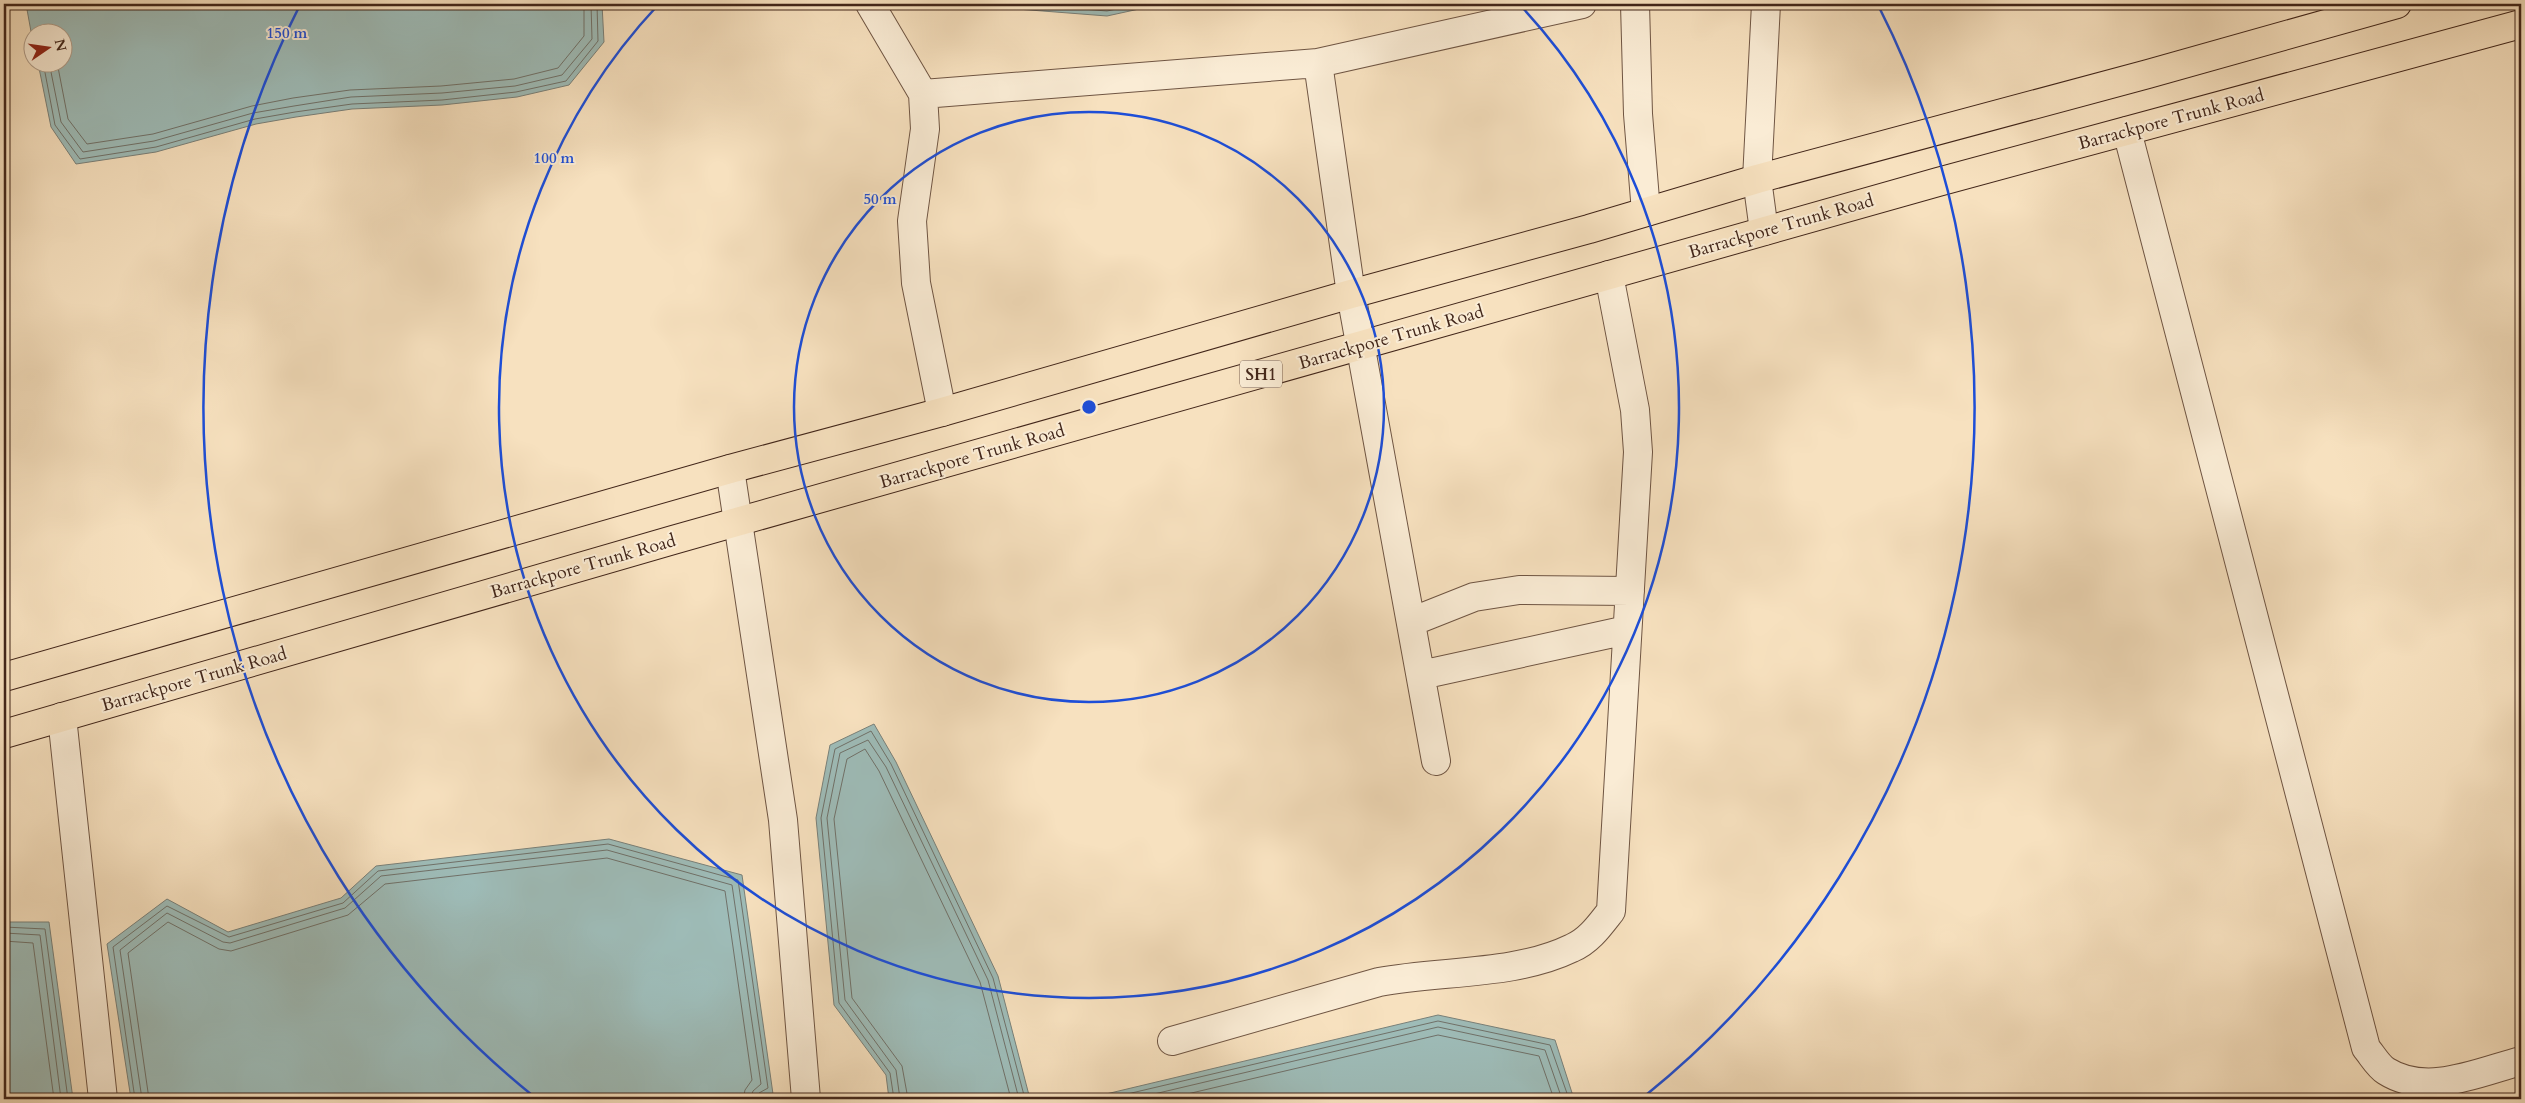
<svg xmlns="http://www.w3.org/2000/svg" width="2525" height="1103" font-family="Cardo,serif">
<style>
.water{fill:#9ebcb8;stroke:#798079}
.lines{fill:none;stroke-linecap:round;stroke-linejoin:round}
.shore{stroke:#707169;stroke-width:1}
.minor-casing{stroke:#6f5543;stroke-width:30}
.major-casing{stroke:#42261a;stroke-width:30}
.minor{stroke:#faecd5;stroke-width:28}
.major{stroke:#f7e1bf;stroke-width:28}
.ring{fill:none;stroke:#1d4ed8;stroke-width:2.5}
.labels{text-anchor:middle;stroke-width:4;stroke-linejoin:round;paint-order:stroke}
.shield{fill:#faecd5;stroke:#796152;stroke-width:1}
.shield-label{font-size:16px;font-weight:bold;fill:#42261a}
.street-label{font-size:18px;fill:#42261a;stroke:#faecd5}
.centre{fill:#1d4ed8;stroke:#faecd5;stroke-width:2.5}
.ring-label{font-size:15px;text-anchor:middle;font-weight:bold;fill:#1d4ed8;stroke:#faecd5;stroke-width:4;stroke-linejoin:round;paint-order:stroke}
</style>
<rect width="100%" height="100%" fill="#f7e1bf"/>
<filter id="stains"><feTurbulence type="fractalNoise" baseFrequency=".004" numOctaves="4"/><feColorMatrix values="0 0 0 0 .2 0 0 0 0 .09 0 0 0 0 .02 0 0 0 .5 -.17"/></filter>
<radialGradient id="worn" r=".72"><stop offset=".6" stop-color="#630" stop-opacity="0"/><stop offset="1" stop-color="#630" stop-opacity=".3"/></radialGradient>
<path class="water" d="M26 4H602L604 42 569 85 517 97 442 105 352 109 296 117 256 124 156 152 76 164 51 127 38 63 62 62V32H32V37Z
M1011 4H1162L1107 16 1017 9Z
M874 724 896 762 998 976 1030 1099H889L886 1075 834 1005 816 818 830 745Z
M609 839 742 875 773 1094 752 1099H131L107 944 167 899 228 932 341 898 376 866Z
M4 922H49L73 1099H4Z
M1438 1015 1555 1040 1574 1099H1085Z"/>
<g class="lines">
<path class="shore" d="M1021 4 1107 11 1140 4
M43 62 55 125 80 159 156 147 255 119 295 112 352 104 442 100 516 92 566 81 598 41 597 4
M49 62 61 122 83 152 154 141 253 113 294 106 351 97 442 93 515 86 562 75 592 39 591 4
M57 62 68 119 87 144 153 134 252 106 293 98 350 90 441 86 514 79 558 68 584 36V4
M4 927 45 929 68 1099
M4 933 40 935 61 1099
M4 941 33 943 54 1099
M135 1099 113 947 167 906 229 937 343 903 378 871 608 844 738 880 768 1088 759 1093 757 1099
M142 1099 120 950 167 913 223 942 230 943 345 908 381 876 607 850 732 885 761 1084 753 1091 750 1099
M149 1099 128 953 168 922 219 949 231 951 348 915 385 884 607 858 725 891 752 1080 745 1090 743 1099
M894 1099 890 1073 839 1003 821 818 835 749 871 731 891 764 993 978 1025 1099
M900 1099 896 1070 845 1000 827 818 840 753 868 740 886 767 988 980 1019 1099
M908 1099 902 1066 852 998 834 819 847 759 865 749 879 771 980 982 1011 1099
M1106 1099 1438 1021 1550 1045 1569 1099
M1133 1099 1438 1027 1545 1050 1562 1099
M1166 1099 1438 1035 1539 1056 1554 1099"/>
<g class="minor-casing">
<path id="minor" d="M870 4 923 94 925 129 912 221 916 283 942 412
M1635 4 1638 114 1646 212
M923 94 1318 63
M2127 131 2366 1048C2372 1055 2378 1066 2386 1071 2427 1097 2479 1072 2521 1061
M1764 231 1757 179 1766 4
M730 469 783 820 806 1099
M1411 622 1474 597 1519 590 1630 591
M1421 675 1627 630
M62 717 103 1099
M1436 761 1351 294 1318 63 1582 4
M1172 1041 1379 982C1442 970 1514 976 1572 948 1589 941 1600 925 1611 911L1638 452 1635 410 1609 275"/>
</g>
<g class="major-casing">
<path id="major" d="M4 677 730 469 942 412 1351 294 1589 229 1757 179 2148 74 2397 4
M4 734 673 540 1938 182 2521 24"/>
</g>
<use href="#minor" class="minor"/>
<use href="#major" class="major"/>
</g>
<g class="ring">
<circle cx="1089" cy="407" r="295"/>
<path d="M1520 5A590 590 0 1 1 658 5"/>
<path d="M532 1095A885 885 0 0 1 300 5M1878 5A885 885 0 0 1 1646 1095"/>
</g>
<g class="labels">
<rect class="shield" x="1240" y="360.5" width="42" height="27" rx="4"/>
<g class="shield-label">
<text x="1261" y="380">SH1</text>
</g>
<g class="street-label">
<text transform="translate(2171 119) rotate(-15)" y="6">Barrackpore Trunk Road</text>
<text transform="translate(1781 226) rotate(-16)" y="6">Barrackpore Trunk Road</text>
<text transform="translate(1391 337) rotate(-16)" y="6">Barrackpore Trunk Road</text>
<text transform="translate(972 456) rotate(-16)" y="6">Barrackpore Trunk Road</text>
<text transform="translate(583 566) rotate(-16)" y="6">Barrackpore Trunk Road</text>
<text transform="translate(194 679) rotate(-16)" y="6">Barrackpore Trunk Road</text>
</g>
</g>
<circle cx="1089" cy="407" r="8" class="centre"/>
<g class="ring-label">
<text x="287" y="38">150 m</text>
<text x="554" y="163">100 m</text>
<text x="880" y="204">50 m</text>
</g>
<rect width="2525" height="1103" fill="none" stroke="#f7e1bf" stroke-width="20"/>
<rect x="5" y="5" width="2515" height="1093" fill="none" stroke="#42261a" stroke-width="2.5"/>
<rect x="10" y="10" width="2505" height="1083" fill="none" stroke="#42261a"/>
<g transform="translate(48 48) rotate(77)"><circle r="24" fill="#faecd5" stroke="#b09d8a"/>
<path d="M0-4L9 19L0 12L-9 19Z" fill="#8f2418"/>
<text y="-8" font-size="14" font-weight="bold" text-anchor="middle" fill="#42261a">N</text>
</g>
<rect width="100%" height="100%" filter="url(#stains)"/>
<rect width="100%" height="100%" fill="url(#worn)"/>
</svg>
